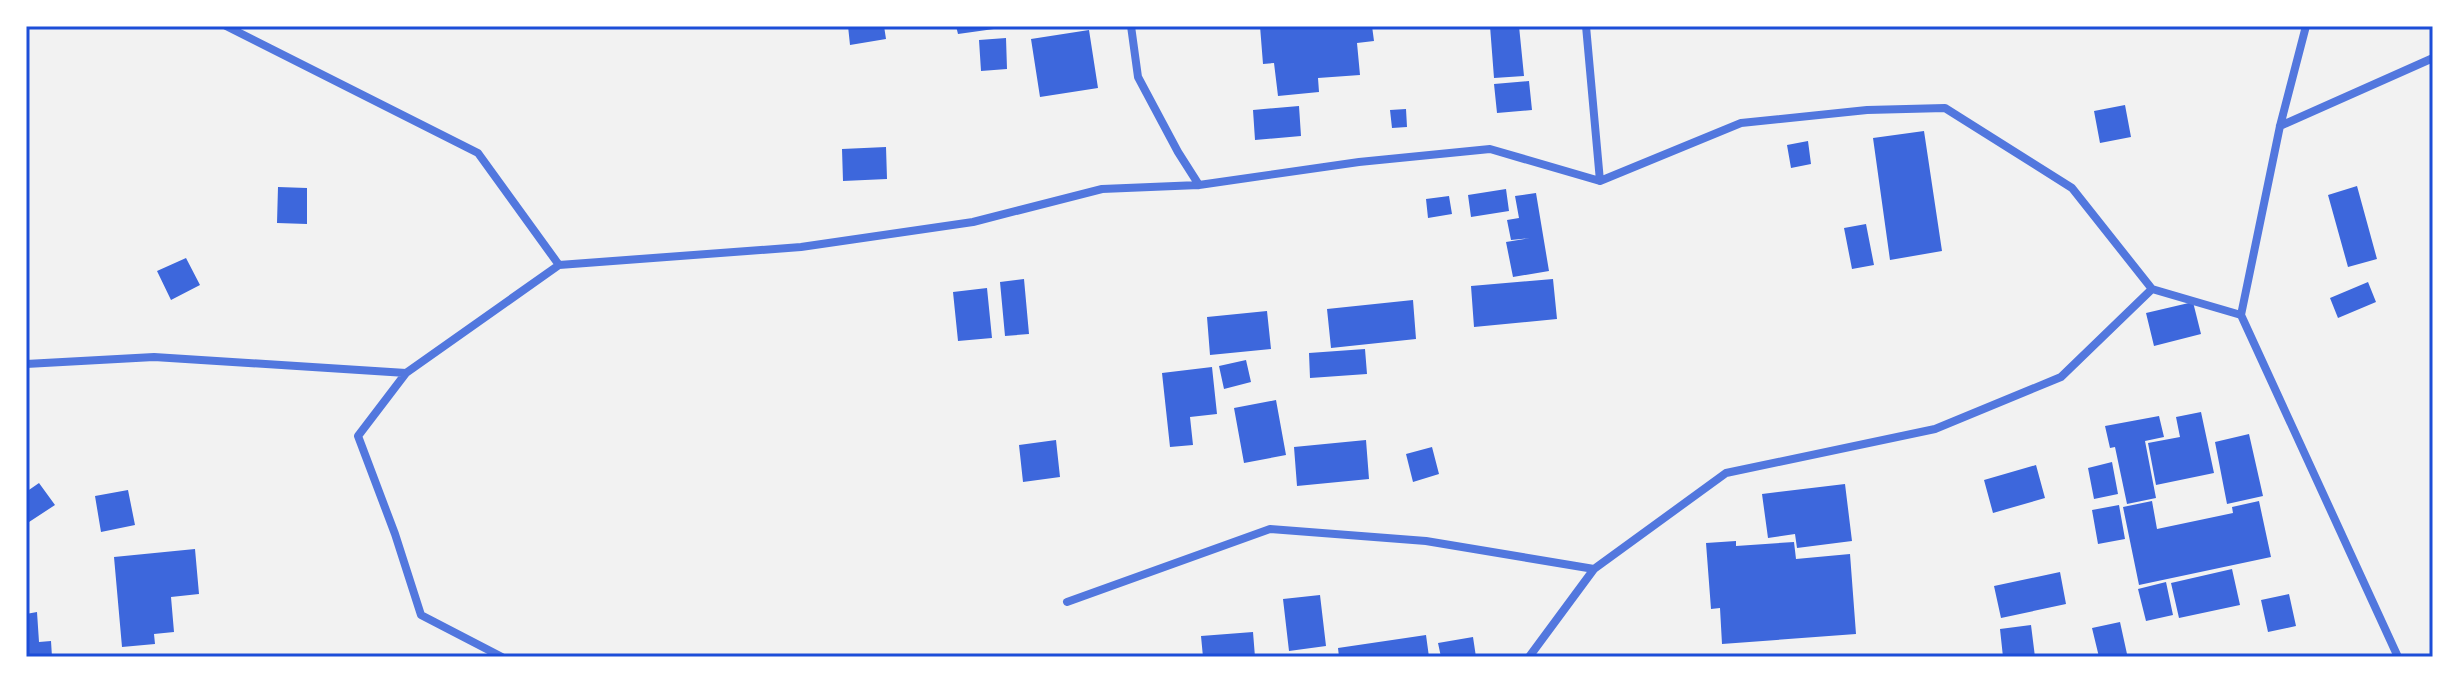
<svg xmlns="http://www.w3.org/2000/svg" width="2459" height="683" font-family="Georgia,serif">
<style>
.building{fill:#3d67dc}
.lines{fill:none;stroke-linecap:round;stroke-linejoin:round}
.minor{stroke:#5277de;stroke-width:8}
.neatline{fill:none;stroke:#1d4ed8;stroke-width:3}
</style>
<rect width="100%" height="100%" fill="#f2f2f2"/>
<path class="building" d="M848 26H884L886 39 850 45Z
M956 26H1001V28L958 34Z
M1260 26H1372L1374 41 1357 43 1360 75 1318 78 1319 92 1278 96 1274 63 1263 64Z
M1490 26H1519L1524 76 1494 78Z
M1089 30 1098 88 1040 97 1031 39Z
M1006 38 1007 69 981 71 979 40Z
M1529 81 1532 110 1497 113 1494 84Z
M2125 105 2131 137 2100 143 2094 111Z
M1299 106 1301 136 1255 140 1253 110Z
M1406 109 1407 127 1392 128 1390 110Z
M1924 131 1942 251 1890 260 1873 138Z
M1808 141 1811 164 1791 168 1787 145Z
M886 147 887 179 843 181 842 149Z
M2357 186 2377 259 2348 267 2328 195Z
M278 187 307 188V224L277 223Z
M1506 189 1509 211 1471 217 1468 195Z
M1536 193 1549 271 1513 277 1506 242 1530 238 1511 240 1507 220 1519 218 1515 196Z
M1449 196 1452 214 1428 218 1426 199Z
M1866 224 1874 265 1852 269 1844 228Z
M186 258 200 285 171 300 157 271Z
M1024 279 1029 334 1005 336 1000 282Z
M1553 279 1557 319 1474 327 1471 286Z
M2368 282 2376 302 2338 318 2330 298Z
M987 288 992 338 958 341 953 292Z
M1413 300 1416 339 1331 348 1327 309Z
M2193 302 2201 334 2154 346 2146 313Z
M1267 311 1271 349 1210 355 1207 317Z
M1365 349 1367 374 1310 378 1309 353Z
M1246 360 1251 382 1224 389 1219 366Z
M1212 367 1217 414 1190 417 1193 445 1170 447 1162 373Z
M1276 400 1286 455 1244 463 1234 408Z
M2201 412 2214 473 2156 485 2148 443 2180 437 2176 417Z
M2159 416 2164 437 2145 441 2156 498 2127 504 2115 447 2110 448 2105 426Z
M2249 434 2263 496 2227 504 2215 442Z
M1056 440 1060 477 1023 482 1019 445Z
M1366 440 1369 479 1297 486 1294 447Z
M1432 447 1439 474 1413 482 1406 454Z
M2112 462 2118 494 2094 499 2088 468Z
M2036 465 2045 498 1993 513 1984 480Z
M39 483 55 505 26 524V492Z
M1845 484 1852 541 1797 548 1795 534 1768 538 1762 494Z
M128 490 135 525 101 532 95 496Z
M2152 501 2157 529 2233 513 2232 507 2259 501 2271 557 2139 585 2123 507Z
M2119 505 2125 539 2098 544 2092 510Z
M1736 541V546L1794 542 1796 559 1850 554 1856 634 1722 644 1720 608 1711 609 1706 543Z
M195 549 199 594 171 597 174 632 154 634 155 644 122 647 114 557Z
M2232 569 2240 605 2179 618 2171 583Z
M2060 572 2066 604 2001 618 1994 586Z
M2166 582 2173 615 2146 621 2138 589Z
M2289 594 2296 626 2268 632 2261 600Z
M1320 595 1326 646 1289 651 1283 599Z
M37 612 39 642 51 641 52 657H26V614Z
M2120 622 2127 654 2099 657 2092 628Z
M2031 625 2035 657H2003L2000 629Z
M1253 632 1255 657H1203L1201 636Z
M1426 635 1429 657H1339L1338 648Z
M1473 637 1476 657H1441L1438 643Z"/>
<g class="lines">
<path class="minor" d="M226 26 478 153 559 265
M1131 26 1138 77 1178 152 1199 185
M1586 26 1600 181
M2306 26 2280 126 2241 315 2398 657
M2280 126 2433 58
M26 364 154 357 406 373 559 265 801 247 973 222 1102 189 1199 185 1359 162 1490 149 1600 181 1741 123 1867 110 1945 108 2072 188 2152 289 2241 315
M406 373 358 436 395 534 421 615 502 657
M1067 602 1270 529 1426 541 1594 569 1726 473 1935 429 2061 377 2152 289
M1529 657 1594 569"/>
</g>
<rect width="2459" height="683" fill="none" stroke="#ffffff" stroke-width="56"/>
<rect x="28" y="28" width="2403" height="627" class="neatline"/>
</svg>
